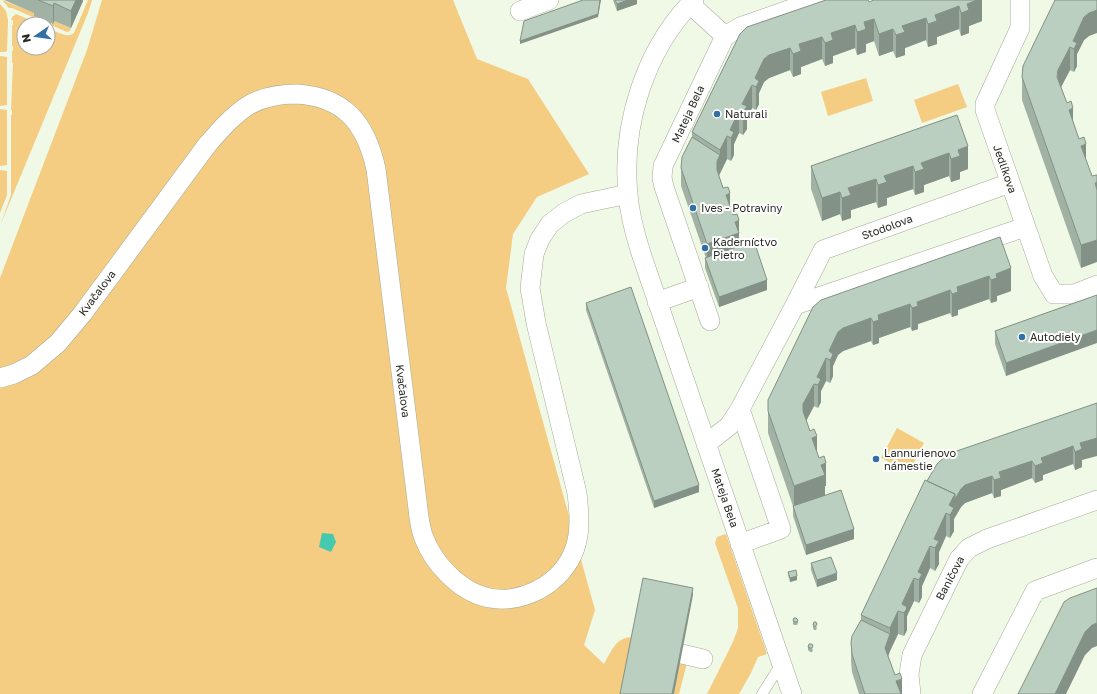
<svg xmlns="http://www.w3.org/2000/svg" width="1097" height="694" font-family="'Golos Text',sans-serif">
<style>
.green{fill:#f4cc82}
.water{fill:#45caaf}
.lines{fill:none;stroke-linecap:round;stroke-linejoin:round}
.service-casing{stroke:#a2ac98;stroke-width:11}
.minor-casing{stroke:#a2ac98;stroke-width:20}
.service{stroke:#fff;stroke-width:10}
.minor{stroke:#fff;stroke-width:19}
.wall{fill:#a1b2a5}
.shaded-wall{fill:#839186}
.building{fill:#bbcfc0;stroke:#839186}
.poi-dot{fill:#3070a7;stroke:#fff;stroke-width:1.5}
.labels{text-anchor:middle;stroke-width:4;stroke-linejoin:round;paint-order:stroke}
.street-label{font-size:11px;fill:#272b23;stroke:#fff}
.poi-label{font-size:11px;fill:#272b23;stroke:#fff;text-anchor:start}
</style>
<rect width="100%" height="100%" fill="#eff9e5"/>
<path class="green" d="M2 0 35 13 34 16 52 24 54 21 71 28 70 31 67 32 12 8H9Z
M88 0H92L88 13 0 226 11 195V115H12V110H11L13 63H12V51H13V46H12V25H13V20H11L12 17 16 14 39 24H24V48H48V28C56 31 67 39 74 33Z
M102 0H453L477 59 528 79 589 174 537 197 513 234 506 288 595 610 584 645 604 664C612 650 616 637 633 637L622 694H0V278L87 50Z
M0 4 6 11 8 20 7 51 5 52H0Z
M0 56 7 57V105L0 106Z
M866 78 873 101 828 116 821 92Z
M958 84 967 107 922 123 914 100Z
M0 109 7 110V165L0 166Z
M0 170 7 171V195L0 213Z
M897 428 924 443 909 472 881 458Z
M726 534 767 654 758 657 751 673 739 694H707L733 642 738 628V608L715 543 717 537Z
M680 662 687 663 679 694H674Z"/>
<path class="water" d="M322 533 333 534 336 542 331 552 319 547Z"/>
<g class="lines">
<g class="service-casing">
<path id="service" d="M762 694 781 664"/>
</g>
<g class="minor-casing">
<path id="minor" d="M694 0C645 49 621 126 628 194 630 219 637 242 645 265L792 694
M1020 0V28L985 104V110L1043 276 1054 294H1074L1097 285
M690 4 725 36
M520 11 549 0
M657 302 699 287
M795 305 1025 227
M710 321 664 187 662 178 663 166 725 36 740 27 817 0
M0 378 14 374 32 365 58 343 83 313 207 145C220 130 233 115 249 105 263 97 280 94 297 94 345 97 366 124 376 169L419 517C420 524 421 531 424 538 429 551 437 563 447 573 473 600 504 607 538 590 555 581 569 566 575 548 581 530 579 511 577 493L536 323 530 288 534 254 540 239 550 224 564 213 581 204 628 194
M740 409 781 529 740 544
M706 444 729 426 740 409 795 305 823 250 1010 183
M682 654 703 659
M911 694 909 674 912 655 959 559 969 548 987 539 1097 500
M982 694 1035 591 1097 568"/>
</g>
<use href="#service" class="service"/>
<use href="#minor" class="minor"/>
</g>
<path class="wall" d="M4 0H83V1L71 28 54 21 53 24 34 16V13Z
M613 0H637V4L617 11Z
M982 0V21L969 26V33L961 36 959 29 937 37V44L928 47 926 40 905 48V55L896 58 893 51 879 56 874 41 866 44V52L857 55 855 48 833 56V63L825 66 822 59 801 67V74L793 77 790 70 769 78 764 82 759 93V104L756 110 752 108 747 119V129L743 135 739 133 734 144V155L731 161 727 159 719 176 730 208 739 238V247L767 290 719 307 705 268V258H706L681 186V168L692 137V132L740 34 869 2Z
M1089 36 1084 40 1077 54V66L1074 72 1070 70 1061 87 1079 139 1084 137 1081 268 1022 100V77L1023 66Z
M957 115 968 169 960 172V179L951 182 949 176 924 185V192L915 195 913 189 887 198V205L878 208 876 202 851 210V218L842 221 840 214 822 221 811 189V166Z
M1000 237 1011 291 997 296V301L991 303 989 299 958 310V315L952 317 950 313 918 324V329L912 331 910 327 879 338V343L873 345 871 341 843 351 838 355 833 366V376L832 379 830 383 826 381 821 391V402L818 408 814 406 806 421 817 451 826 486H825V495L854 539 806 555 793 516V506L768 433V411L813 307Z
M1097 295 1006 376 995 344V331Z
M586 303 699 492 654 508 586 310Z
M1097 403 1082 460V467L1075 470 1073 464 1043 475V480L1035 483 1032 478 1001 490V496L994 498 992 493 965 503 961 507 954 519V531L950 538 946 536 939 552V564L935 571 930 568 922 586V597L919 603 914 601 907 616V630L904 636 898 634 890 651 888 656 902 694H859L852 672 851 661V643L861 620V615L927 481Z
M811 563 837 580 817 587 811 570Z
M788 572 797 580 790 582 788 575Z
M793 620H798V623L797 625H794L793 624Z
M814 622 817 628 816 630H814L813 628V625Z
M809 644 813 650 812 652H810L808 650V647Z"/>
<path class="shaded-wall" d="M76 0H83V1L71 28V11Z
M600 0H601L598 17 520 44V41Z
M628 0H637V4L617 11V4Z
M977 0H982V21L969 26V33L961 36V13L967 4Z
M54 3V21L53 24V6Z
M959 6V29L937 37V44L928 47V24L935 15Z
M1097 10V33L1089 36 1084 40 1077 54V66L1074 72V49L1073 41 1084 17 1089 13Z
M926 18V40L905 48V55L896 58V35L902 26Z
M874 19V41L866 44V52L857 55V32L864 22Z
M855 25V48L833 56V63L825 66V43L831 33Z
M893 29V51L879 56V34Z
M822 37V59L801 67V74L793 77V54L799 44Z
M1070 47V70L1058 93V70Z
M790 48V70L769 78 764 82 759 93V104L756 110V87L755 78 764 59 769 55Z
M752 85V108L747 119V129L743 135V113L742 104Z
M1073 108V131L1069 110Z
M739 111V133L734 144V155L731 161V138L730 130Z
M727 136V159L717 179V161L720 155V150Z
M1086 144V167L1081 146Z
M968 146V169L960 172V179L951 182V159L958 150Z
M949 153V176L924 185V192L915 195V172L921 163Z
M913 166V189L887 198V205L878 208V185L884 176Z
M876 179V202L851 210V218L842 221V198L848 188Z
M1097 182V205L1095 183Z
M840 192V214L822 221V198Z
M730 193V211L726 195Z
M739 220V250L707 262V244L735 222Z
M1097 240V262L1081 268V245Z
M1011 268V291L997 296V301L991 303V280L996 274Z
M989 276V299L958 310V315L952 317V294L957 287Z
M767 280V290L719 307V297Z
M950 290V313L918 324V329L912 331V308L917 302Z
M910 304V327L879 338V343L873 345V322L878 315Z
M871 318V341L843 351 838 355 833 366V376L830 383V360L829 351 838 332 843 328Z
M1097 330V343L1006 376V363Z
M826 358V381L821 391V402L818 408V385L817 377Z
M814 384V406L803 427V404Z
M817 436V459L812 438Z
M1097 438V456L1082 460V467L1075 470V452L1080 443Z
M1073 446V464L1043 475V480L1035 483V466L1041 458Z
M1032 461V478L1001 490V496L994 498V480L999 472Z
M826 463V486H825V498L794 509V486L821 465Z
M992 476V493L965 503 961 507 954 519V531L950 538V515L949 505 955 494 965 485Z
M699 485V492L654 508V501Z
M946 513V536L939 552V564L935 571V548L934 539Z
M854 529V539L806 555V545Z
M930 546V568L922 586V597L919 603V580L918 572Z
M837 573V580L817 587V580Z
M797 576V580L790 582V578Z
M914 578V601L907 616V630L904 636V613L902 604Z
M693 588V595L674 694H672Z
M898 611V634L890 651 885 666V648L890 634V628Z
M1097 623V646L1092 648 1085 655 1066 694H1055L1085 632 1092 625Z
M902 679V694H896V681Z"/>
<path class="building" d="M38 0H76L71 11 54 3 53 6Z
M583 0H600L598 14 520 41 524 21Z
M615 0H628L617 4Z
M826 0H868L869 2 874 0H977L967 4 969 10 964 12 961 13 959 6 935 15 937 21 928 24 926 18 902 26 905 32 896 35 893 29 879 34 874 19 864 22 866 29 861 31 857 32 855 25 831 33 833 40 825 43 822 37 799 44 801 51 793 54 790 48 769 55 764 59 755 78 759 81 756 87 752 85 742 104 747 106 743 113 739 111 730 130 734 132 731 138 727 136 720 150 692 132 740 34 747 27Z
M1055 0H1097V10L1089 13 1084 17 1073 41 1077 43 1074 49 1070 47 1058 70 1057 77 1067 103 1071 101 1073 108 1069 110 1079 139 1084 137 1086 144 1081 146 1092 176 1097 175V182L1095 183 1097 190V240L1081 245 1022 77 1023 66Z
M957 115 968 146 958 150 960 156 951 159 949 153 921 163 924 169 915 172 913 166 884 176 887 182 878 185 876 179 848 188 851 195 842 198 840 192 822 198 811 166Z
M692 137 720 155 717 161V170L723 188 728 187 730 193 726 195 733 215 737 214 739 220 735 222 739 233 707 244 681 168 682 157Z
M1000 237 1011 268 996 274 997 278 991 280 989 276 957 287 958 292 952 294 950 290 917 302 918 306 912 308 910 304 878 315 879 320 873 322 871 318 843 328 838 332 829 351 833 354 832 357 830 360 826 358 817 377 821 379 818 385 814 384 803 404V411L810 431 814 429 817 436 812 438 819 458 824 456 826 463 821 465 825 475 794 486 768 411V400L813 307 821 300Z
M754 241 767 280 719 297 705 258Z
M631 287 699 485 654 501 586 303Z
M1097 295V330L1006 363 995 331Z
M1097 403V438L1080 443 1082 449 1075 452 1073 446 1041 458 1043 463 1035 466 1032 461 999 472 1001 478 994 480 992 476 965 485 961 489 955 499V494L927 481 937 464 948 454Z
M925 480 955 494 949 505 954 508 950 515 946 513 934 539 939 541 935 548 930 546 918 572 922 574 919 580 914 578 902 604 907 607 906 610 904 613 898 611 890 628 861 615Z
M841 490 854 529 806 545 793 506Z
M831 557 837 573 817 580 811 563Z
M796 570 797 576 790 578 788 572Z
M643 578 693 588 672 694H620Z
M1097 588V623L1092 625 1085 632 1055 694H1018L1064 602 1070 598Z
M794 618H796L798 620 797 622H794L793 620Z
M861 620 890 634 885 648 895 675 900 673 902 679 896 681 901 694H865L852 654 851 643 852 636Z
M814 622H816L817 624 816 626H814L813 625Z
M809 644H812L813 646 812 648H810L808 647Z"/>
<g class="poi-dot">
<circle cx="717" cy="114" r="4"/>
<circle cx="693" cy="208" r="4"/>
<circle cx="705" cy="248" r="4"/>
<circle cx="1022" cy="337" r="4"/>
<circle cx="876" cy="459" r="4"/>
</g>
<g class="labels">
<g class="street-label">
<text transform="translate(688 114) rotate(-65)" y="4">Mateja Bela</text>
<text transform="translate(1005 169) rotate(71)" y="4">Jedlíkova</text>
<text transform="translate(887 227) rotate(-20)" y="4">Stodolova</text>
<text transform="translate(97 293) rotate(-53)" y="4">Kvačalova</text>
<text transform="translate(403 391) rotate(83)" y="4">Kvačalova</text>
<text transform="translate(725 498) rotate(71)" y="4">Mateja Bela</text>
<text transform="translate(950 578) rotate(-62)" y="4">Baničova</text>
</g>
<g class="poi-label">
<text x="725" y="118">Naturali</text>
<text x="701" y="212">Ives - Potraviny</text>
<text x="713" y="246">Kaderníctvo<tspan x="713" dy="13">Pietro</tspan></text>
<text x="1030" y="341">Autodiely</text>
<text x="884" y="457">Lannurienovo<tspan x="884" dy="13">námestie</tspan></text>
</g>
</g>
<g transform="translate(36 36) rotate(257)"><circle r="19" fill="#ffffff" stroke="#a9aaa7"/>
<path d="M0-3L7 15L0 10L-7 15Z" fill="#3070a7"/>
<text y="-6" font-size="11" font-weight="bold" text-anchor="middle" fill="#272b23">N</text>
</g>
</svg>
